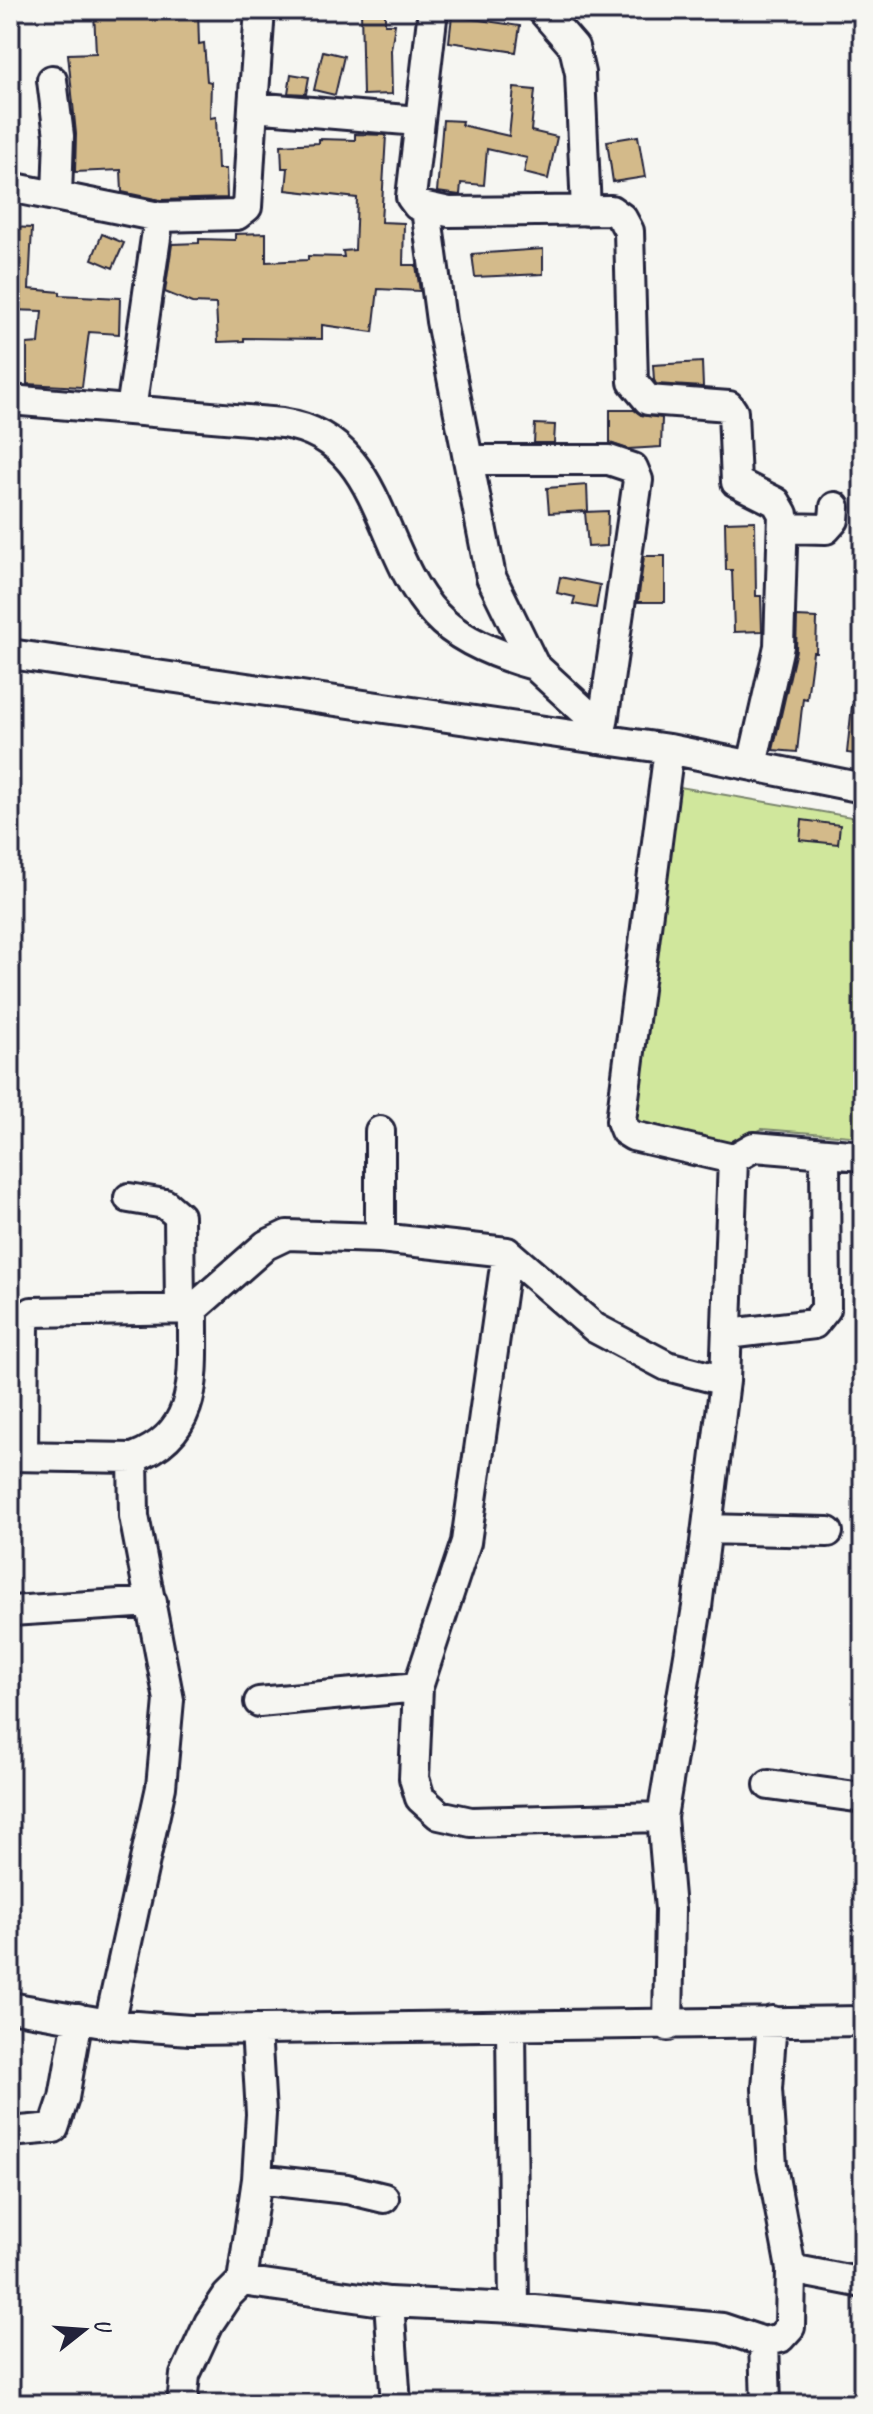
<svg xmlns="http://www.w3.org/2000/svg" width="873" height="2414" font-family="Caveat,sans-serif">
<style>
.green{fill:#d0e79c;stroke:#79846c;stroke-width:2}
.building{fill:#d3ba8a;stroke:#22223b;stroke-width:2}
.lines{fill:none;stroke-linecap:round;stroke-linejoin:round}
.minor-casing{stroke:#22223b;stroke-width:34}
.minor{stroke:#f6f6f2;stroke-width:28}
</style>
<rect width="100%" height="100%" fill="#f6f6f2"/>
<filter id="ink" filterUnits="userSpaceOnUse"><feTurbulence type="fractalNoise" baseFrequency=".0125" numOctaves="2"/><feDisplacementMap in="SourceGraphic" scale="16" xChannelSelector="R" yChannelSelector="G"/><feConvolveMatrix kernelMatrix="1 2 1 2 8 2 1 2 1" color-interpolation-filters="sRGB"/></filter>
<g filter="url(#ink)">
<path class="green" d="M674 786 863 819V1137L762 1129 718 1151 628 1137Z"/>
<path class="building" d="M135 10H198L199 44 204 43 207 81 211 82 210 118 216 117 218 169H226L227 198 160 200 122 192 121 170 75 172 76 134 68 54 96 53 94 12Z
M361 10H385V24H395L391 50 392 94 363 95Z
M452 16 520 26 516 52 449 42Z
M323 51 344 56 335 95 314 90Z
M291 74 309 77 306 94 288 93Z
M514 88 535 90 531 131 557 137 548 179 524 173 527 158 487 149 484 185 461 183 460 195 437 192 443 120 462 121 461 125 509 136Z
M355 134 386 135 381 222 404 223 403 265H416L420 291 378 289 373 332 322 325V339L244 338V341L218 342 216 304 192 303 165 292 172 244 199 243V239L235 240V234L266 233V262L308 260V256L344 257 343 251 355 250 357 198 286 190 288 168H282L281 145 319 143V139L355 140Z
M638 136 645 177 613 182 607 141Z
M10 227 32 228 29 289 60 292V295L120 298 119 334 89 332 82 387 27 384V344L39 343 42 311 10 310Z
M102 234 124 243 113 268 92 259Z
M543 249V274L475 277 472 254Z
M702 362 703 387 656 384 654 380 653 365Z
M610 410H634L641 415 662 418 661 447 628 449 610 443Z
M535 424 555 425 554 443H534Z
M587 485 588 511 549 513 547 488Z
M608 511 607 546 588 547 585 512Z
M755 521 756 596H761L762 631 734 632 732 570H726L725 522Z
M644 556H665V602H638Z
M560 577 600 585 596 608 573 604 575 597 557 593Z
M797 617 817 618 816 652H813L807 699 803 698 797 752 773 750 796 650Z
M852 705 863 706V755L847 753Z
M802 820 840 825 838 844 800 840Z"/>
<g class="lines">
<g class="minor-casing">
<path id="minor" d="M433 10 411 197 417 205 449 212 611 210 622 218 629 231 633 382 648 400 729 406 733 412 736 482 776 502 783 514 779 646 752 765
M542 10 574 47 580 73 586 211
M52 80 59 136 57 196
M253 107 260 10
M10 187 159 217 237 215 247 207 253 107 418 121
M426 209 441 321 491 577 534 665 584 711 603 722 598 739
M10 400 282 423C384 438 376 551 436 615 460 641 501 656 534 665
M131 410 159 217
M468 460H609L633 468 638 480 603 722
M785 528 826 529 834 520 835 507
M10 654 669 749 863 788
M669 749 621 1121 625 1131 633 1136 733 1159
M380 1131V1238
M129 1198 165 1204 179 1216 180 1309
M507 1252 466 1542 418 1687 414 1778 420 1798 439 1815 471 1822 662 1817
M728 1334 814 1324 826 1309 825 1155
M10 1456 133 1458
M23 1456 24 1322 32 1312 193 1309
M707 1529 828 1532
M11 1611 152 1602
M259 1702 418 1687
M769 1785 863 1798
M10 2007 109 2024 190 2030 863 2021
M109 2024 161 1787 169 1700 134 1516 133 1458C203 1432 192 1371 193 1309L266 1245 287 1235 380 1238 507 1252 595 1328 667 1366 725 1381
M668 2026 670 1909 662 1817 697 1607 725 1381 733 1159 754 1147 863 1156
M511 2027 514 2308
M10 2132 54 2128 64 2098 78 2018
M257 2179 347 2189 384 2198
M791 2269 863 2283
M242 2281 389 2302 514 2308 722 2328 764 2342 780 2338 790 2327 791 2269 772 2166 767 2089 772 2021
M389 2302 396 2404
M764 2342 766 2404
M182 2404 185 2375 209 2323 227 2296 242 2281 257 2179 261 2114 256 2029"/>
</g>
<use href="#minor" class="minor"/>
</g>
</g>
<rect width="873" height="2414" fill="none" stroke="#f6f6f2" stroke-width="40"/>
<rect x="20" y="20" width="833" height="2374" fill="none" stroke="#22223b" stroke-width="3" filter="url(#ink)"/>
<g transform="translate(84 2330) rotate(73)" stroke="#f6f6f2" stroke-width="6" paint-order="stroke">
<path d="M0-6L14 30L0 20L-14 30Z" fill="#22223b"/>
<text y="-12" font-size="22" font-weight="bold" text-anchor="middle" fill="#22223b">U</text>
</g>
</svg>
